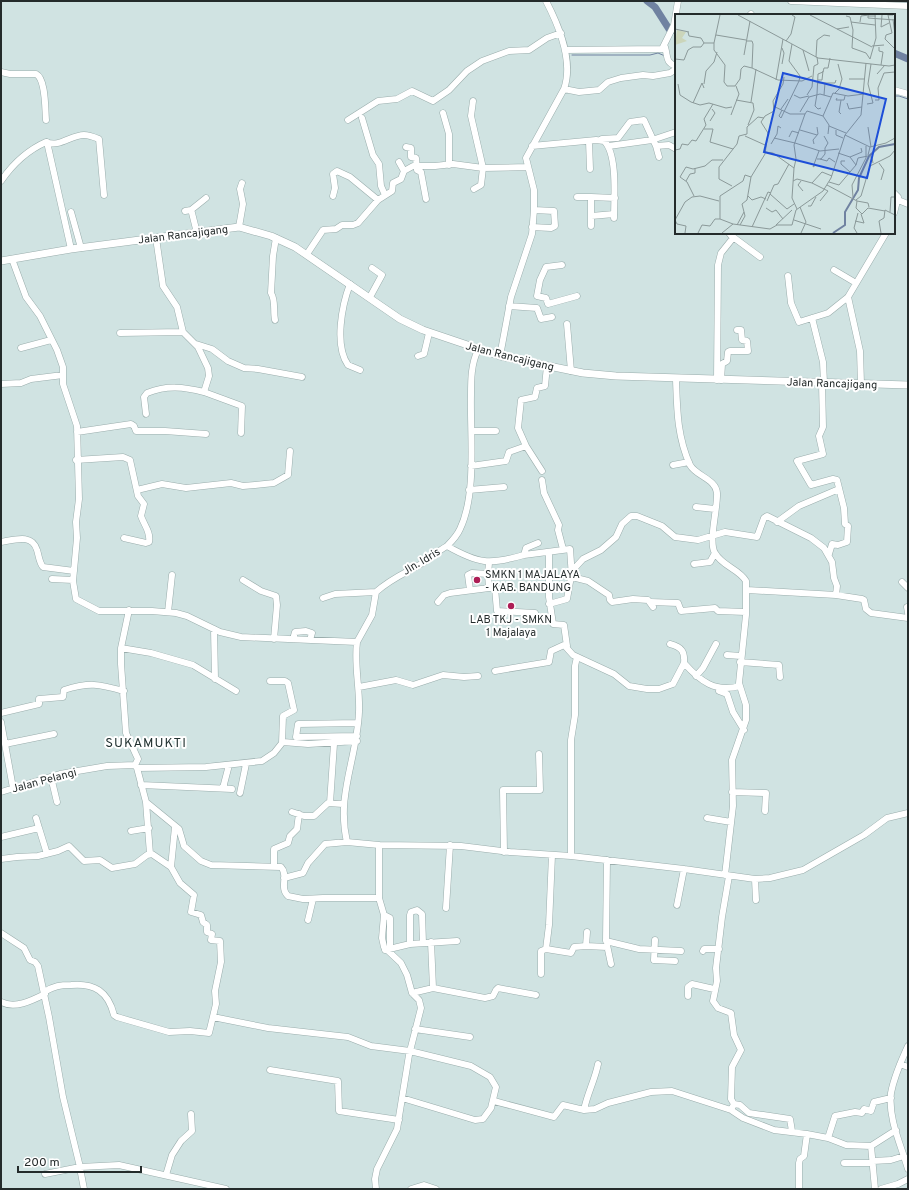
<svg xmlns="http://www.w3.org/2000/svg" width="909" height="1190" font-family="Overpass,sans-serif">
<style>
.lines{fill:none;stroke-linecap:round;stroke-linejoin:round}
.stream{stroke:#7082a1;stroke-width:1}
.river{stroke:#7082a1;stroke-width:7}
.minor-casing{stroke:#9aadac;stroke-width:7}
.major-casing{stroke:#9aadac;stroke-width:8}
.minor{stroke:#fff;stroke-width:6}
.major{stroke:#fff;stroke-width:7}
.poi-dot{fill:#ad1d55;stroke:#fff;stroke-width:1.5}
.labels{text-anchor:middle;stroke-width:4;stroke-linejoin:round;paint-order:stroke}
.street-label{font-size:11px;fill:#242b2b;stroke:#fff}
.poi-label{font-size:11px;fill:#242b2b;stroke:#fff;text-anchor:start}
.quarter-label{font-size:13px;letter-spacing:1px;fill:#213130;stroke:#fff}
.inset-river{fill:none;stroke:#7082a1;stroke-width:2}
.inset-road{fill:none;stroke:#8b9999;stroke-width:1}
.view{fill:#1d4ed8;fill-opacity:0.15;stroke:#1d4ed8;stroke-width:2}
.inset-edge{fill:none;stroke:#242b2b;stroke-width:2}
</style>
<rect width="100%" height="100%" fill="#d0e3e2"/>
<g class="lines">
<path class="stream" d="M886 1 908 2
M572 55H650L658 53 665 56
M894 96H899L908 99"/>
<path class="river" d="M647 1 655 7 669 29 676 31
M894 53 908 59"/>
<g class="minor-casing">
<path id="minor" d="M791 1 908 6
M750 15 751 14
M665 47C668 57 665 62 676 66
M565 50 662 49 674 25 678 1
M1 72 10 74H36C46 79 45 109 46 120
M564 89 579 92 599 90 608 82 621 78 643 75 653 76 670 73 676 69
M894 90 908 94
M473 101 471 116 483 168 481 185 474 189
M443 113 449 134V165
M362 118 373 155 379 164 381 186 385 195
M348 120 378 101 397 99 412 91 433 101 449 90 467 71 482 61 509 51 529 50 547 38 561 33
M602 139 618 138 630 122 644 120 656 146 669 145 676 149
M589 141 590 169
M47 142 71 249
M532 146 596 140 604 141C618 154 614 200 614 218
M609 146 652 140 676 132
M656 146 659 157
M406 147 411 148V157L416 158 417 170 421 172 426 199
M399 162 404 171 413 166H435L453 164 483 168 528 167
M1 181C12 165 28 150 46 142 59 148 71 135 84 135 89 135 94 137 99 139L104 195
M894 193 898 197 894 213
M333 196 335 188 333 174 337 171 350 177 378 200
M577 197H591V216
M591 197 615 198
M898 200 908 204
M191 210 206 198
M185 211 191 210 192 213 197 233
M71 212 81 248
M591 226V216L614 214
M239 227 243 204 240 189 242 183
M532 227 551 228 555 226 554 211 534 210
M733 237 760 257
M307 254 323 230 336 229 342 225H353L358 223 378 200 392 191 393 183 401 179 404 171
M12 259 26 297 40 316 57 350 63 367V384L77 426 79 499 76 522 77 538 73 581 76 599 99 611H152L176 613 187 616 220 632 241 637 357 642C354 665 360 688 359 712 357 759 336 795 347 842L379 845V898L384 915 382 938 384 947 401 963 407 975 412 993 419 1000 421 1008 409 1055 397 1129 377 1169 375 1179 376 1189
M562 265 546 267 540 280 537 296 546 298 548 304 577 296
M834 270 856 283
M788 276 791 303 799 322 828 313 848 297 886 233
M350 284C342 305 334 345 348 365L360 370
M370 297 382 275 372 268
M848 297 860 351 861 384
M509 306 537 308 541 319 552 317
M812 318 823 362 824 383
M275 320C273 310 276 301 271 293L273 256 276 238
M567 324 571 371
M120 333 183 332
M196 344 212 349 228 361 244 368 258 369 302 377
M21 348 51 340
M418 356 424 354 429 333
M500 356 511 297 532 234 534 210V190L526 158 564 89C574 61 559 26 546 1
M676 379C677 409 677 436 690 465 696 476 716 479 717 493 718 507 708 542 715 553 722 566 739 569 746 581V615L739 683 746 705V720L732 760 733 806 725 875
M717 380 718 265 721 253 733 238 729 233
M721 380 722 364 727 361 728 352 730 351H748L747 341 742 340 741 330H737
M822 383 823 427 819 436 823 454 797 461 811 485 833 479 837 480 844 508 845 524 848 526 847 542 838 545 832 544 829 554
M1 384 21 383 31 379 63 375
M204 392 242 406 241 433
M146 414 144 397 147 393C167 385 184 387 204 392L209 376 208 368 198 347 183 332 177 307 163 286 156 238
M472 431H496
M77 432 131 424 134 426 136 431H165L206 434
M526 446 542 471
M76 460 123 457 130 460 138 496 144 504 141 516C144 525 151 532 149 542L146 543 124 538
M673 465 689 462
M471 466 506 461 509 452 526 446 518 428 521 400 535 397 537 388 545 386 547 366
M542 480 544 493 559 525 558 530 563 549
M137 490 162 484 186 488 231 483 243 486 255 485 274 483 288 475 290 451
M469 490 504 487
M696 507 715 509
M777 522 799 506 839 489
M1 542C14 540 32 533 37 550 39 556 39 562 43 567L74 571
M447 546C452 541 457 536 460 529 477 494 470 435 471 395 471 380 471 364 478 350
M549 552V597L553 624 564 625 567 646
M524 555 570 549 572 577 570 582 567 599 549 604
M694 564 710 562 715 553
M572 571 583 559 601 550 616 537 622 524 631 516H637L662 526 675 537 698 540 725 532 757 537 764 518 767 516 811 538 824 548 832 562 834 578 837 586 836 595
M572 577 588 581 609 595 610 600 612 602 633 599 648 600 653 607
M52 579 73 580
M243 580 261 591 276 596 277 605 274 639
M902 582 908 588
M489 588H495L497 611 535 613
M470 590 468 575 472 573 488 574 489 563
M747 590 836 595 862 599 864 600 866 609 871 613 908 618
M323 598 335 594 376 592
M438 602 444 595 450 593 489 588 488 574
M651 602 678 603 681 611 715 608 718 611 746 612
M907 607 908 613
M129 610 121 648V664L126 733 138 759 135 765 137 768 146 802 179 829 184 846 201 861 211 865 281 867C289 875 279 888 288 896L303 899 323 898H379
M168 612 172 575
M214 629 215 679
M293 639 295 632 306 631 312 633 310 640
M357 642 372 615 376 592C390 579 405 573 421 564 430 558 438 551 447 546 479 564 489 565 524 555L526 548 538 543
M670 644C682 647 685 652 684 663 700 681 715 693 740 686
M121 648 151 653 193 665 236 691
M727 655 741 656
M740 662 779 665 780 677
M495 671 549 662 551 651 564 645 573 655 614 674 629 686 647 689H659L673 684 684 663
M696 676 703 668 716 644
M359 687 396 680 413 685 443 675 464 677 478 676
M719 691 727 694 733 712 744 730
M1 713 39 704V699L63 697 64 690C90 682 98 684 124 691
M1 722 13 788
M357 736 296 737 298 724 358 723
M283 742 308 744 357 741
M5 744 54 734
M137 768 206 767 262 761 274 753 282 743 283 716 294 710 288 683 285 681H270
M51 777 57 802
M141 785 232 789
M223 788 229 765
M1 792 60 774 107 766 135 765
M732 792 766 793 765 811
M240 793 246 764
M146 802 150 854
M330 803 334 744
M292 812 304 816H314L328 803 343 804
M36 818 39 828
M707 818 731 822
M131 831 149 828
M1 837 39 828 47 854
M379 845 461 846 510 852 571 856 684 869 755 879 770 878 803 870 864 835 887 818 908 813
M504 852 503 790H540L539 754
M552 855 549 925 546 949 571 953 574 947 586 946
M571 856V740L575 715V666L577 657
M1 859 17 857 38 856 58 851 69 846 84 861 100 860 112 868 135 864 147 855 152 854 171 867 180 883 194 895 191 912 201 915 203 922 207 925V932L212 934 211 940 220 941 221 962 215 991 216 1004 209 1033 190 1031 169 1032 117 1017 114 1015C108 991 94 983 71 985 60 985 54 986 44 992
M607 860 606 941 639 949 681 951
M171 867 175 827
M274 867V849L288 843 290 836 297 829 299 814
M729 876 722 917 716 968 717 981 713 1001 718 1008 731 1013 734 1035 741 1050 732 1067 731 1099 734 1104 731 1110
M284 878 303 873 308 863 325 844 347 842
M755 879 756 900
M677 905 684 869
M446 908 450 845
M384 915 390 918V948
M308 920 313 899
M587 932 586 946 607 947
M1 933 24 948 30 960 35 962 38 966 49 1017 63 1097 80 1167
M655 940 654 960 675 961
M431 942 433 988
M410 944V915L411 912 417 910 422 914 423 943
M607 945 611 964
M385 950 410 944 457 941
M703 951 704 949H719
M541 974V951L546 949
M412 993 433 988 485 998 493 996 496 990 498 988 536 995
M688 996V987L692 984 714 989
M1 1002C15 1009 31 1001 45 994
M213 1017 268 1028 348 1037 371 1046 410 1051 471 1066 490 1077 496 1087 491 1108 483 1119 475 1120 402 1098
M415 1029 470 1037
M908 1046C901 1061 894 1077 891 1093 888 1119 901 1145 908 1169
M598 1064C595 1080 587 1094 584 1110L595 1109 608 1103 651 1092 672 1091 731 1110 743 1118 774 1130 807 1134
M900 1064 908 1067
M270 1070 338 1081 339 1111 399 1120
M494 1101 554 1117 563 1105 584 1110
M734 1104 740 1105 749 1113 790 1119 792 1131
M828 1138 846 1145 871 1146
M873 1161 891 1160 904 1156
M844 1163H873
M80 1168 84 1189
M45 1174 80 1167 119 1165 226 1189
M166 1175 172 1155 181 1141 192 1131 191 1114
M411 1189 424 1185 436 1189
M799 1189V1163L800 1159 804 1156 807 1134 828 1138 835 1116 855 1112 862 1113 864 1109 871 1111 874 1102 891 1098
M875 1189 871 1146 896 1130
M881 1189 898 1184 908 1179"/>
</g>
<g class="major-casing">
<path id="major" d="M1 261 71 249 239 227 271 236 295 247 400 319 423 330 500 356 583 373 616 376 908 385"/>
</g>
<use href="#minor" class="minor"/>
<use href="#major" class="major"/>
</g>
<g class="poi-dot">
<circle cx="477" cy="580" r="4"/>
<circle cx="511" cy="606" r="4"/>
</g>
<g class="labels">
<g class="street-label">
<text transform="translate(183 234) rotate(-7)" y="4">Jalan Rancajigang</text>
<text transform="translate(510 356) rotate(14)" y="4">Jalan Rancajigang</text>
<text transform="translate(832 383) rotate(2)" y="4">Jalan Rancajigang</text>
<text transform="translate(421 561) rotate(-31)" y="4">Jln. Idris</text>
<text transform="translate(44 780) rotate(-15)" y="4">Jalan Pelangi</text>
</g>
<g class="poi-label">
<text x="485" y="578">SMKN 1 MAJALAYA<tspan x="485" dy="13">- KAB. BANDUNG</tspan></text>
<text x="511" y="623" text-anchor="middle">LAB TKJ - SMKN<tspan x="511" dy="13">1 Majalaya</tspan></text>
</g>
<g class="quarter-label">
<text x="146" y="747">SUKAMUKTI</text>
</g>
</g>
<g transform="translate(675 14)">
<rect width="220" height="220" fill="#d0e3e2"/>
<path d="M2 16 11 18 7 24 12 27 0 31Z" fill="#cbd5ba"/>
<path class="inset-river" d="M158 219 170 211V198L183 176 184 164 194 142 204 133 220 130"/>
<path class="inset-road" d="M63 1 143 44 214 52 220 51M135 1 197 33M207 1 206 13 214 9M218 1H213L217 19 211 21 210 25 220 35M171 2 175 3 178 16 177 34 191 39 195 45M201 2H193V4L220 6M218 5 220 21M176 8 200 11M185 8 186 2 194 1M0 15 14 18M162 15 174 13M41 21 71 26M111 27 116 20 120 3 117 1M29 29H39L45 1M39 29V36L50 51 49 68 52 72H60L65 65 66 55 69 52 77 54 78 30 77 27H72M117 30 114 47 125 62 124 67M197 32 209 31M204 33V37L208 38 206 51M107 34 109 39 107 50M128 36 134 57M69 41 75 7M141 43 142 26 149 21 155 22M0 45 9 46 13 36 18 33H26L29 29 26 24 14 22 13 18M195 45 201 24 200 1M77 54 103 66 127 67 137 62M202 60 210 51M174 65H190M101 66 108 25M143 66H147L148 57M143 69H160L161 66M3 70 5 81 16 88 25 91 34 89 51 94 57 93M29 70 31 57 39 48 42 38M160 79 164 75 167 65 163 50M142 80 143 60 148 58 149 54H153L155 44M142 80 140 92 143 95 146 94M119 81 125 84 134 82M132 81 137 73 139 52 143 50 142 43M149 81 150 69M162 84 161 86H169L170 82M61 86 78 89 79 96 73 111M166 86 164 98 166 100M200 86H204L203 74 209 59 220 58M76 88 81 55M18 89 27 69 29 74M172 89 174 95 187 93M192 90 198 89 193 70 196 50M98 92 115 100H130L132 97 148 102 158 79 173 82 189 80M106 95 113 85M107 96 104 102 106 104 124 67M125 98 134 83 145 80 156 83M56 101 64 80 61 72M148 102 154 111 153 120M35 107 40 99 37 95M154 112 171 119M193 113 196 133M29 115H38L35 128 58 135M125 116 142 121M161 116V121L168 124M170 121 195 133 211 129 220 124M70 122 90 131M114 123 117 117 124 119M99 124 120 129M120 129 145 137 164 135M96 130 102 120 103 112 106 114M139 130 138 126 143 120 142 113M195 133 193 141 197 144 198 149M0 136 5 135 7 130 13 131 17 126 21 127 31 111 29 105 38 90M90 138 98 139 119 154 117 184 122 195M163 139 175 143 187 138 186 134M175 143 181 151 183 144 193 142M142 145H146L150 140V134L153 129 149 122M145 145 152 147 154 144 160 148M170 147H166V150L175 158 181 151M204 149 209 156 206 166M141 151 138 153 144 137M119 154 121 145 119 131 130 100M11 167 15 160 20 159V154M118 167 122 165 137 169 153 177 145 187M126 167 123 171 128 177M154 168 164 171 175 158M137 169 147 158 157 162M152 171 182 187 193 189 194 193M57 172 44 165V153L62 130 64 122 72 120V113L83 103 89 104M95 180 112 195 119 190M19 182 12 168 5 163 11 153 18 155 30 152 37 146H48M73 182 77 186 86 183 91 185M178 183 177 171 191 144V132M181 186 186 182 195 152 215 142 220 136M92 187 99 171 103 170 114 150M182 187 181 194 187 200 193 194 210 197M133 192H136L141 183M125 193 131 208 126 219M91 194 97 198 101 196 108 205M215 198 216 183H220M0 206 10 188 17 183 25 182 44 187M0 206 2 210 11 212 10 219M119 206 146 215M180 207 189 209 186 200M58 210 45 205V182L68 167 70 161 76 163M62 211 69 198 67 190 72 186 76 163 90 140 93 119 86 108 90 102 99 97 98 87 108 70 109 63M65 211 70 202 69 198M101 211 117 196M77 213 93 178 96 179M23 219 27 211 35 212 40 205H45M47 219 58 210 95 215 102 211H117L121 196 148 177 156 164 170 121 186 101 191 49M182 219 179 214 183 199M206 219 204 207 209 204 210 196 220 201"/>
<path class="view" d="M108 59 211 85 192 164 89 138Z"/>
<rect width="220" height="220" class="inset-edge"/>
</g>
<rect width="909" height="1190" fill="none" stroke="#242b2b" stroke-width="4"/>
<path d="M18 1166v6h123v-6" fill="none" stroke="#242b2b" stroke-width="2"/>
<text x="24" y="1166" font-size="12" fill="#242b2b" stroke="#ffffff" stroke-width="3" paint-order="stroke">200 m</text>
</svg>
